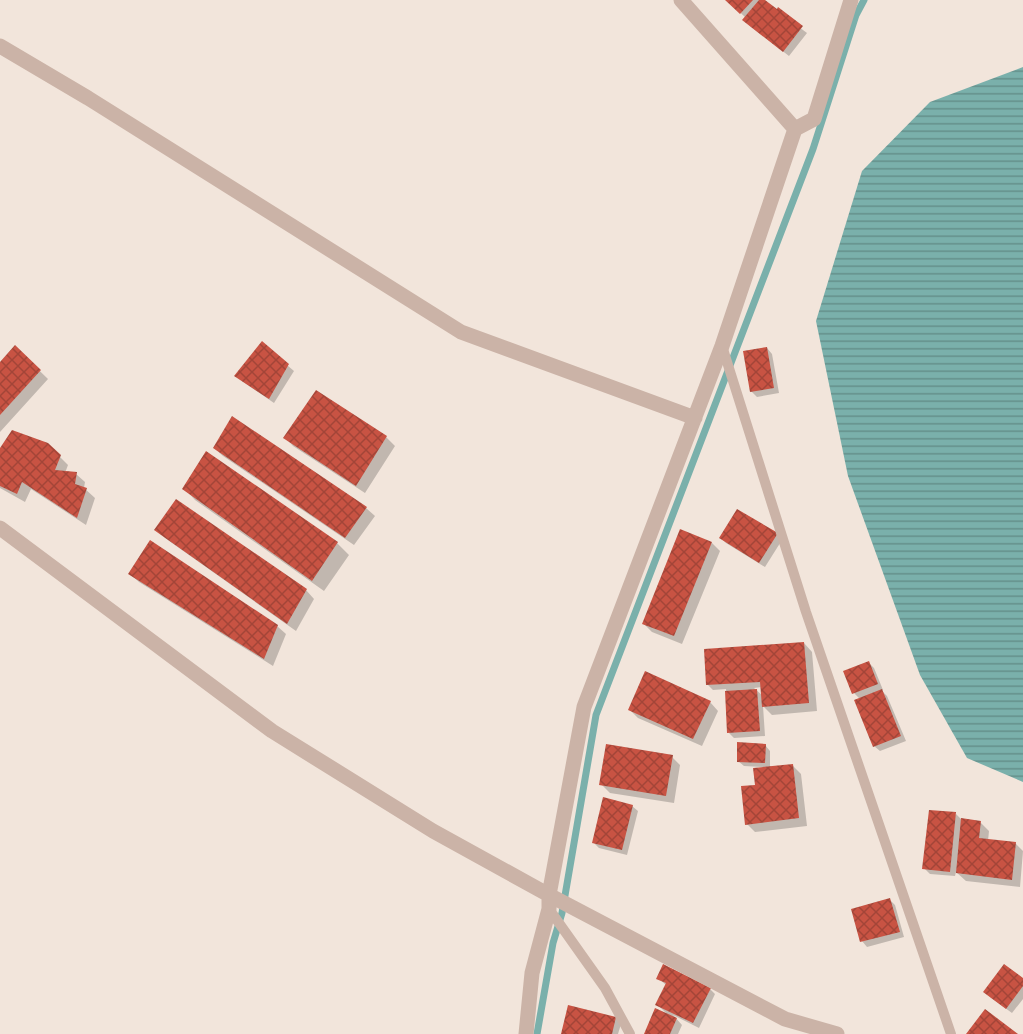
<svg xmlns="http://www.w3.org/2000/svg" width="1023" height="1034" font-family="Overpass,sans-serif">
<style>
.water{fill:url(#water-rules)}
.shadow{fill:#0003;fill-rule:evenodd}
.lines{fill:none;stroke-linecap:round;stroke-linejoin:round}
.stream{stroke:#7ab0ab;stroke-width:7}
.building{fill:url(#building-cross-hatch)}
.service{stroke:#cbb3a7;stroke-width:10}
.minor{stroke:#cbb3a7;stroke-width:15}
</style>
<defs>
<pattern id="water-rules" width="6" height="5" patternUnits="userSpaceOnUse" patternTransform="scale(1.5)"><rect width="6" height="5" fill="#7ab0ab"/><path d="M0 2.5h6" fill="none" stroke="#658f8b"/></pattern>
<pattern id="building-cross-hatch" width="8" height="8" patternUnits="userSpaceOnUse" patternTransform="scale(1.5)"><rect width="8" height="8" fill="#c85343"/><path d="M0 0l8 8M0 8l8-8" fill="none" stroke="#a34538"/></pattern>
</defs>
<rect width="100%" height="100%" fill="#f2e5db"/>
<path class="water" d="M1023 67V782L967 758 920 675 848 476 816 321 862 171 930 102Z"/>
<path class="shadow" d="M727 0H763L807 33 789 56 750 26 746 18Z
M262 344 294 371 274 403 242 381Z
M15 347 48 379 0 432V364Z
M767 348 772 354 779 393 757 397 751 391Z
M316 392 386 437 395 446 365 493 293 446 285 437Z
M232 419 366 508 375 516 354 545 223 456 214 448Z
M48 445 68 465 65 473 76 474 85 482 84 488 95 498 86 525 31 489 25 502 0 488V451Z
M207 454 337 543 349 555 324 591 195 500 184 488Z
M156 530 306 590 314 599 296 631 165 538Z
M777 535 782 540 765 567 726 543 721 538Z
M712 543 720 551 682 644 652 632 643 623Z
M130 574 277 626 286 634 273 666 139 582Z
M804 643 812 652 817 711 772 715 763 706 765 736 734 738 729 733 726 689 713 690 708 685ZM762 687 763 696 754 688Z
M869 663 874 668 883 690H881L887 696 906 741 880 751 874 746 860 699 854 693Z
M710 702 718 711 702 746 638 718 629 709Z
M765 745 770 751V768L793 766 801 774 807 826 755 832 747 824 762 767 744 766 738 761Z
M672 757 680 765 674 803 610 793 601 784Z
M632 806 638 811 627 855 599 848 594 843Z
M956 814 962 820 980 822 989 831 988 841 1016 844 1023 851 1020 887 966 881 956 872 955 876 930 874 924 868Z
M890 900 895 905 904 937 867 947 862 941Z
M658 978 710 989 715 994 699 1028 673 1015 682 1025 678 1034H645L667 1014 657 1004 666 985Z
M1023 980V999L1012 1013 990 997Z
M616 1018 621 1024 618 1034H562Z"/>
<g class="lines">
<path class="stream" d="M537 1034 553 943 562 913 596 715 813 149 856 15 864 0"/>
</g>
<path class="building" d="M725 0H753L740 14Z
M759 0H765L777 9 778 7 803 26 783 52 742 20Z
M262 341 289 364 269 399 234 376Z
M15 345 41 370 0 415V362Z
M767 347 774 388 750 392 743 351Z
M316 390 387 436 356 486 283 438Z
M232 416 367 507 345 538 213 448Z
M12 430 48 443 61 455 55 470 77 472 75 484 87 488 77 518 22 482 17 494 0 486V448Z
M206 451 338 542 312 581 182 489Z
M176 499 307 589 287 624 154 530Z
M737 509 778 533 759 563 719 538Z
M680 529 712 542 674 636 642 624Z
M150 540 278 625 264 659 128 574Z
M804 642 809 703 762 707 760 682 706 685 704 649Z
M869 661 878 684 852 694 843 671Z
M645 671 711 701 693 739 628 710Z
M757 689 760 731 727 733 725 691Z
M882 689 901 736 873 747 854 700Z
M737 742 766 744 765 763 737 762Z
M606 744 673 755 666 796 599 785Z
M793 764 799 818 745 825 741 786 755 785 753 768Z
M603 797 633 805 622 850 592 843Z
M929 810 956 812 950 872 922 869Z
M961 818 981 821 979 838 1016 842 1012 880 956 873Z
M890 898 900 932 860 942 851 909Z
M663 964 711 988 693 1023 655 1005 666 983 656 979Z
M1004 964 1023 978V986L1006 1009 983 992Z
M568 1005 616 1017 612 1034H561Z
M655 1008 677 1018 670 1034H644Z
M985 1009 1018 1034H966Z"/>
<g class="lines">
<path class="service" d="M722 346 806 612 951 1034
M549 909 605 988 630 1034"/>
<path class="minor" d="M681 0 795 129
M0 46 88 98 461 332 695 418
M0 528 272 731 433 831 549 895 785 1019 837 1034
M526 1034 532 973 549 909V895L584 707 722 346 795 129 814 119 851 0"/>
</g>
</svg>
